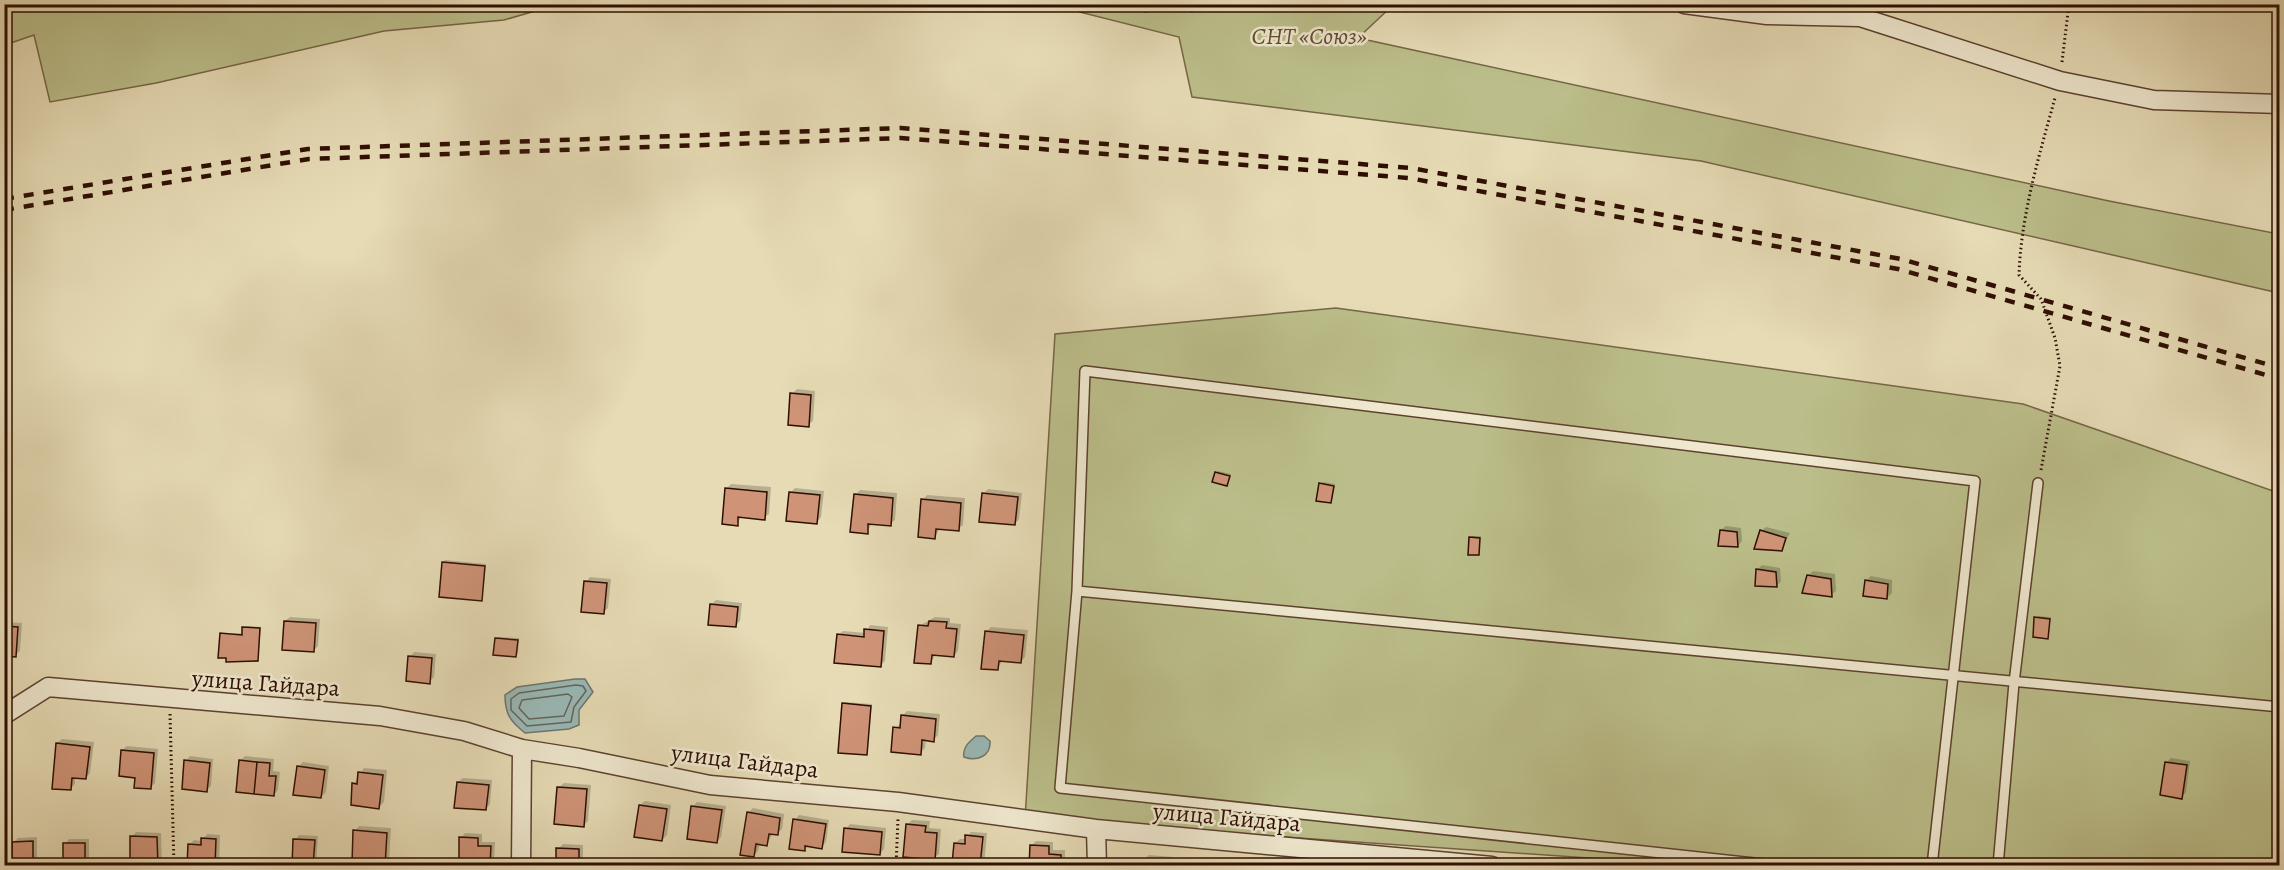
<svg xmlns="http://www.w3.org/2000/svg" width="2284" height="870" font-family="Alegreya,serif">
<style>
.green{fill:#bbbe8a;stroke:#756646;stroke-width:1.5}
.water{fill:#99b9b7;stroke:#6f756f;stroke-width:1.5}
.shadow{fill:#0003}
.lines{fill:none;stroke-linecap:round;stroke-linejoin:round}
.shore{stroke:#64645c;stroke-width:1.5}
.building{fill:#cf9478;stroke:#2f0e02;stroke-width:1.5}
.lane-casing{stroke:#5d412f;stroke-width:12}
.street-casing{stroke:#5d412f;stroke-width:21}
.path{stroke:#2f0e02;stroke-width:3;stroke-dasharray:1.5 3;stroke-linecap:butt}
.lane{stroke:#efe8cf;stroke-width:9}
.street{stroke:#efe8cf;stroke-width:18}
.rail{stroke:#2f0e02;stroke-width:4.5;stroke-dasharray:10 10;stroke-linecap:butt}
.labels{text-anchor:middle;stroke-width:5;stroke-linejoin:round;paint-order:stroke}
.park-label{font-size:24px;font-style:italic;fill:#604c32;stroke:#efe8cf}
.street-label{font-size:24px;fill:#2f0e02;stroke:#efe8cf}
</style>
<rect width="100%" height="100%" fill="#e6dbb5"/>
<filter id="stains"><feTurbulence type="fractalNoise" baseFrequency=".00333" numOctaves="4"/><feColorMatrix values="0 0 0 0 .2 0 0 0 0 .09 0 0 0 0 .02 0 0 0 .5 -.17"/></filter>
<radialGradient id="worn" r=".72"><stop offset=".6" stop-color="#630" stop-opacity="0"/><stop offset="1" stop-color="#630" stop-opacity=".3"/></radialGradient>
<path class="green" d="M4 5 5 4 556 5 504 20 384 31 156 83 50 102 34 35 5 45Z
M1052 5H1393L1358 38 2109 201 2279 234V293L1701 161 1192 97 1179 37Z
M1336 308 2023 404 2279 493V865H1690L1025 819 1055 334Z"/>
<path class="water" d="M575 679H585L593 692 579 710V725L569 729 525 733C510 721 505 714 505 695L517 687Z
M976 736H984L990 741C991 756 977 762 964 757 962 748 969 742 976 736Z"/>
<path class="shadow" d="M797 389 815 391 813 421 808 425 792 394Z
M1218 471 1231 474 1227 485 1216 473Z
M1323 482 1335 484 1330 502 1321 484Z
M731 484 771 487 769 514 764 518 742 516 737 524 727 488Z
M795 488 824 491 821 517 817 522 790 493Z
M988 489 1022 493 1019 519 1015 524 983 494Z
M860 490 897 493 895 520 890 524 872 523 867 532 855 495Z
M927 495 965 498 963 525 958 529 940 528 935 537 923 500Z
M1726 526 1741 528 1742 541 1738 546 1721 530Z
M1766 527 1790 533 1781 550 1761 531Z
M1472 536H1481L1478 554 1470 538Z
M445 560 486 564 482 599 443 562Z
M1762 565 1780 568 1781 581 1777 586 1757 570Z
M1813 571 1835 574 1836 591 1831 595 1808 576Z
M1871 576 1892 580V593L1887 598 1866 581Z
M590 577 611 579 608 608 604 612 586 582Z
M716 600 742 603 740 621 735 626 711 605Z
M2038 616 2051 617 2048 637 2036 618Z
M290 617 320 619 318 646 313 651 285 621Z
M935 617 950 618V623L961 624 958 651 954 656 936 654 931 662 919 626Z
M4 622 22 623 20 651 15 655H5L4 658Z
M870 625 888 627 885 661 880 666 838 635 843 631 866 633Z
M246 626 261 627 258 659 221 634 243 633Z
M991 627 1028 630 1025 657 1021 662 1003 660 997 669 986 632Z
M498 637 519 638 518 654 516 655 496 638Z
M414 652 436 654 434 677 429 682 410 657Z
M845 702 872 704 866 754 843 704Z
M907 711 940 714 938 735 933 740 926 739 925 748 920 753 894 728 901 724 902 716Z
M4 737H9L4 776Z
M62 739 94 742 90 773 86 778 75 777V784L70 789 57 743Z
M127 746 158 749 155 783 150 788 136 776 122 750Z
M190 756 213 759 211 786 207 790 186 761Z
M245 756 274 759 273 771 280 772 278 790 274 795 240 761Z
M2171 758 2190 761 2186 792 2182 797 2166 763Z
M303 762 329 766 326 792 321 797 298 767Z
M364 768 387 770 384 802 379 807 354 784Z
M463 778 492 780 490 804 486 809 458 782Z
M564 783 591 785 588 821 584 825 559 787Z
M645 801 671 805 667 835 662 840 640 805Z
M697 802 726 806 721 837 717 842 693 806Z
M753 808 784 814 782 829 777 833H773L767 844 760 843 758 851 754 855 748 813Z
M799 815 829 820 826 842 821 847 809 845 804 850 795 820Z
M912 820 930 821 929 828 941 829 939 854 934 858 908 824Z
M850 824 886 828 884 849 880 854 846 829Z
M359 826 391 828 389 860 384 864 355 831Z
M136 832 161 833 162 866H132V837Z
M971 832 987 833 984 866H963L955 843 960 839H966Z
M465 833 482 834V842H495L494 859 489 864 461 838Z
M207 834 220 835 219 865 189 866V845L194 840 202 841Z
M299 835 318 836 316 866H293L295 840Z
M37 837V866H14V842L18 838Z
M69 839H89V866H65V844Z
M1036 841 1053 842V850H1065V866H1038L1031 846Z
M563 844 583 845V866H558V849Z
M1149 855 1173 857V866H1144V859Z
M1287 859 1305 861 1304 866H1282Z
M1234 861 1258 864V866H1229Z"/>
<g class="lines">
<path class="shore" d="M576 685 583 686 586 691 574 707 571 722 527 726 511 710V699L519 693Z
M568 694 572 697 564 716 529 719 519 708 522 700Z"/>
</g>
<path class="building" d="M1122 4H1148L1146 12Z
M1173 4H1194L1192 12Z
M790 393 811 395 809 427 788 425Z
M1215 472 1230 476 1227 486 1212 482Z
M1319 483 1334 486 1331 503 1316 501Z
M725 488 767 492 765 520 738 517V526L722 524Z
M789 492 820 495 817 524 786 521Z
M982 493 1018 497 1015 525 979 522Z
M854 494 893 498 891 526 868 524V534L850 532Z
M921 499 961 503 959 531 936 529 935 539 918 537Z
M1720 530 1737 532 1738 547 1718 546Z
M1760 530 1786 538 1782 551 1754 549Z
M1469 537 1480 538 1479 555H1468Z
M442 562 485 566 482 601 439 597Z
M1756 569 1776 572 1777 587 1755 586Z
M1807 575 1831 579 1832 597 1802 593Z
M1865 580 1888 584 1887 599 1863 596Z
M584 581 607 583 604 614 581 612Z
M710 604 738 607 736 627 708 625Z
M2034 617 2050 619 2048 639 2033 637Z
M284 621 316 623 314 652 282 650Z
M929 621 947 622 946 628 957 629 954 657 932 655 931 664 914 663 918 625 928 626Z
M4 626 18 627 16 657 4 656Z
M242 627 260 628 258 661 226 662V658H218L220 633 242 635Z
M864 629 884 631 881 667 834 663 837 634 864 637Z
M985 631 1024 635 1021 663 999 661 998 670 981 669Z
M495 638 518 640 516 657 493 655Z
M408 656 432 658 430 684 406 681Z
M842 703 871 706 867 755 838 753Z
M901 715 936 719 934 742 922 740 921 755 891 752 893 727 900 728Z
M56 743 90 747 86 779 72 778 71 790 52 789Z
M121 750 154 753 151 789 134 788 135 778 119 776Z
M184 760 210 763 207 792 182 789Z
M239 760 257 762 254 794 236 792Z
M257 762 270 763 269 776H276L274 796 254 794Z
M2165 762 2187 765 2182 799 2160 795Z
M297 766 325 770 321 798 293 795Z
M358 772 383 775 379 809 351 805 352 783 357 784Z
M457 782 489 785 486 810 454 808Z
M557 787 587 789 584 827 554 824Z
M639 805 667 809 662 841 634 837Z
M691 806 722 810 717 843 687 839Z
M747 812 780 818 778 835 769 834 767 846 756 844 754 857 740 855Z
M793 819 826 824 822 849 805 846V851L789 849Z
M906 824 926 826 925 832 937 833 935 860 903 857Z
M844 828 882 832 880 855 842 852Z
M353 830 387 833 385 866 352 864Z
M965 835 983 837 980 866 952 864 954 843 965 844Z
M130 836 157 837 158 866H130Z
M459 837 478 838V846H491L490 865 459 864Z
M201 838 216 839 215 866H187L188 844 201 845Z
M293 839 315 840 313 866H292Z
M33 841V866H12V842Z
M63 843H85V866H63Z
M1030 845 1049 846V854L1061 855V866H1029Z
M556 848 579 849V866H556Z
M1143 859 1170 861 1169 866H1142Z"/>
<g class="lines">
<g class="lane-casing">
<path id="lane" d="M1077 591 2280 707
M1782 866 1060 788 1077 591 1085 371 1975 481 1932 866
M1998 866 2014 683 2038 483"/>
</g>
<g class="street-casing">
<path id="street" d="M1684 4 1767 15 1860 17 2060 81 2154 100 2280 104
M4 715 48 687 380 716 464 731 522 749 579 758 710 785 898 802 1096 829 1492 866
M1096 829 1097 866
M521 866 522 749"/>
</g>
<path class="path" d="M2062 62 2069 4
M2041 470 2060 366 2055 338 2041 299 2019 275C2021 215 2039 156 2055 98
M170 714 174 866
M896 866 898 819"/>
<use href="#lane" class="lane"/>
<use href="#street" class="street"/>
<path class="rail" d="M4 199 308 149 901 128 1411 168 1901 259 2280 368
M4 210 309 159 901 138 1409 178 1898 269 2280 379"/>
</g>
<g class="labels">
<g class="park-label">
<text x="1309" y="44">СНТ «Союз»</text>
</g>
<g class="street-label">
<text transform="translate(266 683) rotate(4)" y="8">улица Гайдара</text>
<text transform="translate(745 761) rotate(7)" y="8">улица Гайдара</text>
<text transform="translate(1227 817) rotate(5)" y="8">улица Гайдара</text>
</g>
</g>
<rect width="2284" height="870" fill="none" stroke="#e6dbb5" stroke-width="24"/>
<rect x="6" y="6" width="2272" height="858" fill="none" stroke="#2f0e02" stroke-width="3"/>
<rect x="12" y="12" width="2260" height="846" fill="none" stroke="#2f0e02" stroke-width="1.5"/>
<rect width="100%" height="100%" filter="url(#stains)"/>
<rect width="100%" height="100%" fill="url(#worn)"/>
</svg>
